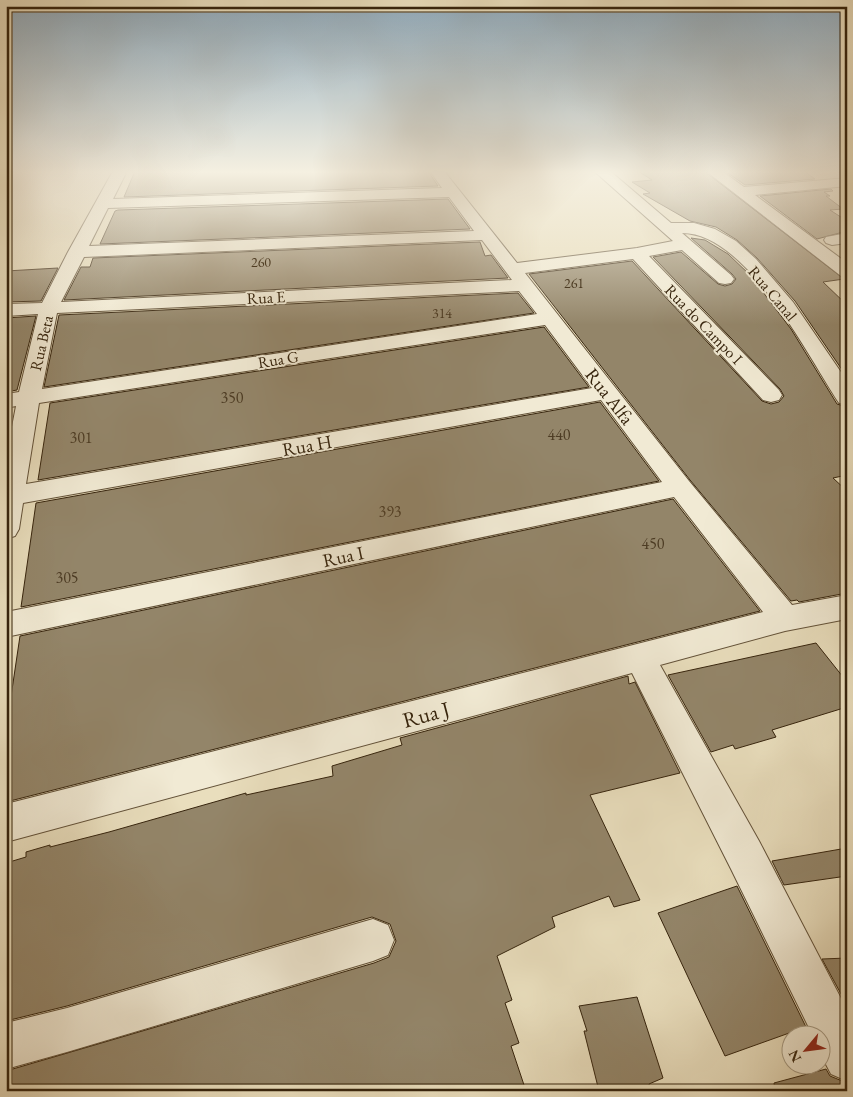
<svg xmlns="http://www.w3.org/2000/svg" width="853" height="1097" font-family="'EB Garamond',serif">
<style>
.building{fill:#938569;stroke:#36240d}
.lines{fill:none;stroke-linecap:round;stroke-linejoin:round}
.street-casing{stroke:#635239;stroke-width:2}
.street{fill:#f1ead4;fill-rule:evenodd}
.labels{text-anchor:middle;stroke-width:4;stroke-linejoin:round;paint-order:stroke}
.far-number-label{font-size:14px;fill:#4d3c24}
.far-street-label{font-size:16px;fill:#36240d;stroke:#f1ead4}
.number-label{font-size:16px;fill:#4d3c24}
.street-label{font-size:19px;fill:#36240d;stroke:#f1ead4}
.near-street-label{font-size:22px;fill:#36240d;stroke:#f1ead4}
</style>
<rect width="100%" height="100%" fill="#e9debd"/>
<filter id="stains"><feTurbulence type="fractalNoise" baseFrequency=".004" numOctaves="4"/><feColorMatrix values="0 0 0 0 .2 0 0 0 0 .09 0 0 0 0 .02 0 0 0 .5 -.17"/></filter>
<radialGradient id="worn" r=".72"><stop offset=".6" stop-color="#630" stop-opacity="0"/><stop offset="1" stop-color="#630" stop-opacity=".3"/></radialGradient>
<path class="building" d="M135 171H428L438 186 124 197Z
M638 171H704L844 279 823 282 847 305V377L795 301 757 258 737 240 716 227 690 221 643 194 650 193 632 182 652 180Z
M725 171H804L815 179 745 185Z
M831 189 833 191 824 192 830 196H826L843 209 830 210 847 221V231L817 239 760 196Z
M448 199 470 229 100 244 115 211 118 210Z
M691 238 705 240 728 254 750 275 791 329 837 404 847 407V475L833 478 847 491V593L799 602 797 600 791 601 690 480 529 274 632 261 762 401 771 404 779 402 784 396 780 389 653 257 681 252 718 284 725 286 732 284 736 279 732 274Z
M480 242 485 256 491 255 508 278 64 300 81 267H90L93 258Z
M58 268 41 301 6 302V271Z
M518 293 534 313 44 387 59 315Z
M36 316 17 390 6 392V318Z
M544 327 589 387 38 480 50 403Z
M600 402 659 481 21 607 36 503Z
M673 499 760 611 6 802V730L20 636Z
M816 643 847 682V707L772 730 776 737 735 749 733 745 711 752 668 675Z
M628 676 629 684 635 682 680 773 590 795 640 900 614 907 609 896 552 917 555 927 497 956 512 1000 505 1003 519 1043 511 1046 526 1091H6V1071L374 963 389 957 396 941 390 924 372 917 67 1006 6 1021V863L26 857V852L50 845V847L109 832 246 793V795L333 776 332 766 402 745 400 738Z
M847 848V876L784 885 772 861Z
M737 886 806 1027 725 1056 658 913Z
M847 958V1005L822 959Z
M637 997 663 1078 649 1084 651 1091H599L584 1031H587L579 1006Z
M826 1069 830 1076 847 1083V1091H775L774 1083Z"/>
<g class="lines">
<g class="street-casing">
<path id="street" d="M113 171H127L113 199 442 188 430 171H444L517 263 637 248 673 241 594 171H610L671 223H694L715 229 736 241 756 259 793 302 847 381V405L839 403C807 355 747 233 682 233L731 275 734 279 731 283 725 284 719 283 682 250 649 256 779 390 782 395 779 400 771 402 763 400 633 259 525 273 689 481 792 605 847 595V619L785 631 660 665 759 841 847 1010V1081L831 1074 820 1053V1034H812L731 869 632 673 6 842V804L763 612 674 497 6 637V612L662 482 601 400 23 503 19 529 15 536 6 539V458L16 406 6 408V394L19 392 38 314 6 316V304L42 303 68 252ZM449 197 474 231 89 246 108 208ZM482 240 512 280 61 302 84 257ZM519 291 537 314 42 389 57 313ZM545 325 592 388 26 484 39 403Z
M706 171H722L744 187 847 178V186L755 195 847 263V277L841 276Z
M847 233V243L832 245 826 243 824 240 826 237Z
M373 919 388 925 394 940 388 955 373 961 67 1052 6 1069V1023L67 1008Z"/>
</g>
<use href="#street" class="street"/>
</g>
<linearGradient id="sky" x2="0" y2="1"><stop stop-color="#90acbf"/><stop offset="0.53" stop-color="#f5f0e1"/><stop offset="1" stop-color="#f5f0e1" stop-opacity="0"/></linearGradient>
<rect width="853" height="325" fill="url(#sky)"/>
<g class="labels">
<g class="far-number-label">
<text x="261" y="267">260</text>
<text x="574" y="288">261</text>
<text x="442" y="318">314</text>
</g>
<g class="far-street-label">
<text transform="translate(773 293) rotate(50)" y="6">Rua Canal</text>
<text transform="translate(266 297) rotate(-3)" y="6">Rua E</text>
<text transform="translate(704 324) rotate(46)" y="6">Rua do Campo I</text>
<text transform="translate(41 343) rotate(-77)" y="6">Rua Beta</text>
<text transform="translate(278 359) rotate(-9)" y="6">Rua G</text>
</g>
<g class="number-label">
<text x="232" y="403">350</text>
<text x="559" y="440">440</text>
<text x="81" y="443">301</text>
<text x="390" y="517">393</text>
<text x="653" y="549">450</text>
<text x="67" y="583">305</text>
</g>
<g class="street-label">
<text transform="translate(610 396) rotate(52)" y="7">Rua Alfa</text>
<text transform="translate(307 445) rotate(-10)" y="7">Rua H</text>
<text transform="translate(343 556) rotate(-12)" y="7">Rua I</text>
</g>
<g class="near-street-label">
<text transform="translate(426 714) rotate(-15)" y="8">Rua J</text>
</g>
</g>
<rect width="853" height="1097" fill="none" stroke="#e9debd" stroke-width="25"/>
<rect x="8" y="8" width="838" height="1082" fill="none" stroke="#36240d" stroke-width="2.5"/>
<rect x="12" y="12" width="828" height="1072" fill="none" stroke="#36240d"/>
<g transform="translate(806 1050) rotate(241)"><circle r="24" fill="#f1ead4" stroke="#a69b84"/>
<path d="M0-4L9 19L0 12L-9 19Z" fill="#8f2418"/>
<text y="-8" font-size="14" font-weight="bold" text-anchor="middle" fill="#36240d">N</text>
</g>
<rect width="100%" height="100%" filter="url(#stains)"/>
<rect width="100%" height="100%" fill="url(#worn)"/>
</svg>
